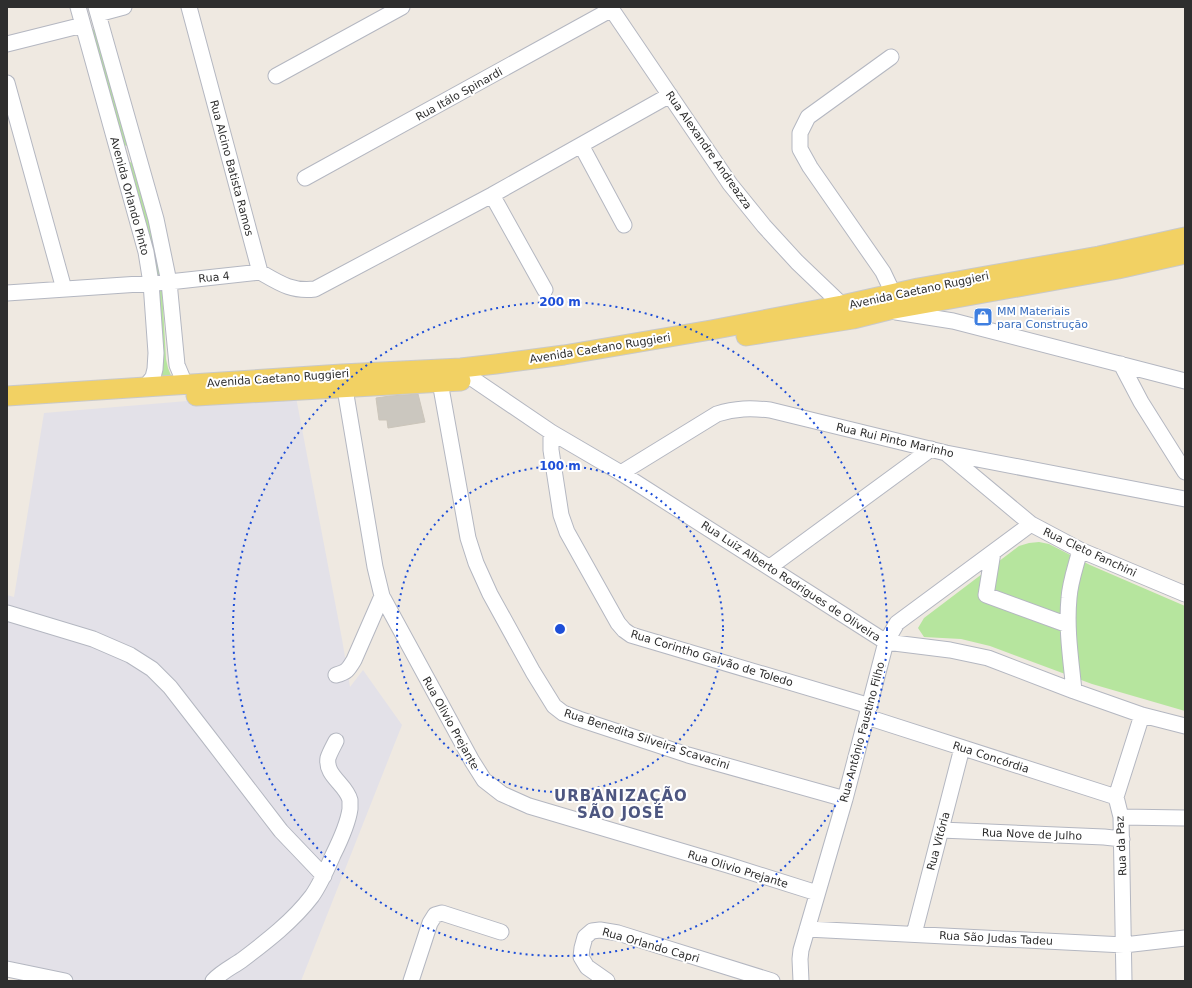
<svg xmlns="http://www.w3.org/2000/svg" width="1192" height="988" font-family="'DejaVu Sans',sans-serif">
<style>
.industrial{fill:#e3e1e8}
.green{fill:#b6e59e}
.building{fill:#cbc7bf;stroke:#cbc5ba}
.lines{fill:none;stroke-linecap:round;stroke-linejoin:round}
.minor-casing{stroke:#b4b7c1;stroke-width:17}
.major-casing{stroke:#c9c9c9;stroke-width:21}
.minor{stroke:#fff;stroke-width:15}
.major{stroke:#f2d163;stroke-width:19}
.ring{fill:none;stroke:#1d4ed8;stroke-width:2;stroke-dasharray:2 4}
.labels{text-anchor:middle;stroke-width:4;stroke-linejoin:round;paint-order:stroke}
.street-label{font-size:11px;fill:#2e2e2e;stroke:#fff}
.shop-label{font-size:11px;fill:#366cbe;stroke:#fff;text-anchor:start}
.district-label{font-size:15px;font-weight:bold;letter-spacing:1px;fill:#4d5680;stroke:#fff}
.centre{fill:#1d4ed8;stroke:#fff;stroke-width:2}
.ring-label{font-size:12px;text-anchor:middle;font-weight:bold;fill:#1d4ed8;stroke:#fff;stroke-width:4;stroke-linejoin:round;paint-order:stroke}
</style>
<rect width="100%" height="100%" fill="#efe9e1"/>
<path class="industrial" d="M295 392 342 639 350 687 363 670 402 725 301 981H43L7 974V595L14 597 44 413Z"/>
<path class="green" d="M94 29 96 30 128 143 127 146 124 145 92 31Z
M130 162 132 163 158 253 161 274 159 275H157L128 164Z
M162 289 166 359 168 368 172 378 159 379 157 290Z
M1039 542 1049 544 1090 565 1185 606V711L1092 684 990 646 961 639 924 637 918 628 924 618 1019 546 1029 543Z"/>
<path class="building" d="M418 394 425 422 388 428 387 420H379L376 398 390 396Z"/>
<g class="lines">
<g class="minor-casing">
<path id="minor" d="M78 7 146 252 151 283 156 353 155 369 153 377 146 386
M96 7 156 219 169 282 177 365 185 384
M189 7 260 272C279 283 292 292 315 289L492 195 670 95
M610 7 730 184 764 226 797 262 842 305 847 312
M98 14 124 7
M7 44 83 25
M891 57 808 117 800 133V149L810 167 883 272 893 293
M276 76 402 7
M7 83 64 289
M581 145 624 225
M305 178 612 9
M492 195 545 290
M7 293 169 282 260 272
M896 312 953 321 1185 381
M1121 364 1141 402 1185 472
M343 377 375 567 382 596 472 761 484 780 502 794 529 806 728 865 817 893
M473 379 551 432 621 473 886 642 950 650 988 658 1074 691 1142 715 1185 726
M440 382 468 538 476 563 490 594 533 672 554 706 563 713 579 719 688 755 845 799
M551 432V450L561 515 567 532 618 623 624 630 631 635 870 706
M947 454 1031 524 1080 550 1185 594
M621 473 717 414C736 408 751 408 770 410L946 453 1185 499
M993 552 986 595 1068 625
M770 567 931 449
M7 613 93 639 130 655 152 669 170 687 208 736 281 831 324 876
M336 675C347 672 348 670 354 660L382 596
M1074 691C1071 660 1066 629 1069 598 1070 582 1076 566 1080 550
M867 717 1116 797
M1121 817 1185 818
M941 830 1104 837 1122 839
M807 929 1124 945 1185 938
M914 934 962 748
M7 969 65 981
M213 981C221 972 232 967 242 960 267 941 293 921 312 896 321 883 327 869 333 855 339 843 348 823 350 809 350 807 350 803 350 800 346 784 325 776 328 758 330 752 333 747 336 741
M411 981 430 923 435 915 442 913 501 932
M607 981 587 967 581 957 582 948 585 937 592 931 600 930 618 933 772 981
M801 981 800 959 801 950 845 799 886 642 897 623 1031 524
M1124 981 1121 817 1116 797 1142 715"/>
</g>
<g class="major-casing">
<path id="major" d="M746 336 853 319 889 310 1118 269 1185 254
M7 396 342 374 461 368 496 364 564 355 711 330 842 305 918 288 1099 256 1185 237
M196 396 461 381"/>
</g>
<use href="#minor" class="minor"/>
<use href="#major" class="major"/>
</g>
<g class="ring">
<circle cx="560" cy="629" r="163"/>
<circle cx="560" cy="629" r="327"/>
</g>
<defs>
<g id="shop-square" transform="scale(1)"><rect x="-9" y="-9" width="18" height="18" rx="4" fill="#3f7fe0" stroke="#fff"/><path d="M-5-2.5h2.3a2.7 3.5 0 0 1 5.4 0H5L5.5 6h-11ZM-1.5-2.5h3a1.5 2.3 0 0 0-3 0Z" fill="#fff"/></g>
</defs>
<g fill-rule="evenodd">
<use href="#shop-square" x="983" y="317"/>
</g>
<g class="labels">
<g class="street-label">
<text transform="translate(459 94) rotate(-29)" y="4">Rua Itálo Spinardi</text>
<text transform="translate(709 150) rotate(55)" y="4">Rua Alexandre Andreazza</text>
<text transform="translate(232 168) rotate(75)" y="4">Rua Alcino Batista Ramos</text>
<text transform="translate(130 196) rotate(75)" y="4">Avenida Orlando Pinto</text>
<text transform="translate(214 277) rotate(-6)" y="4">Rua 4</text>
<text transform="translate(919 290) rotate(-12)" y="4">Avenida Caetano Ruggieri</text>
<text transform="translate(600 348) rotate(-9)" y="4">Avenida Caetano Ruggieri</text>
<text transform="translate(278 378) rotate(-4)" y="4">Avenida Caetano Ruggieri</text>
<text transform="translate(895 440) rotate(13)" y="4">Rua Rui Pinto Marinho</text>
<text transform="translate(1090 552) rotate(25)" y="4">Rua Cleto Fanchini</text>
<text transform="translate(791 581) rotate(33)" y="4">Rua Luiz Alberto Rodrigues de Oliveira</text>
<text transform="translate(712 658) rotate(17)" y="4">Rua Corintho Galvão de Toledo</text>
<text transform="translate(451 723) rotate(61)" y="4">Rua Olivio Prejante</text>
<text transform="translate(862 732) rotate(-75)" y="4">Rua Antônio Faustino Filho</text>
<text transform="translate(647 739) rotate(18)" y="4">Rua Benedita Silveira Scavacini</text>
<text transform="translate(991 757) rotate(18)" y="4">Rua Concórdia</text>
<text transform="translate(1032 834) rotate(2)" y="4">Rua Nove de Julho</text>
<text transform="translate(938 841) rotate(-75)" y="4">Rua Vitória</text>
<text transform="translate(1121 846) rotate(-93)" y="4">Rua da Paz</text>
<text transform="translate(738 869) rotate(17)" y="4">Rua Olivio Prejante</text>
<text transform="translate(996 938) rotate(3)" y="4">Rua São Judas Tadeu</text>
<text transform="translate(651 945) rotate(16)" y="4">Rua Orlando Capri</text>
</g>
<g class="shop-label">
<text x="997" y="315">MM Materiais<tspan x="997" dy="13">para Construção</tspan></text>
</g>
<g class="district-label">
<text x="621" y="801">URBANIZAÇÃO<tspan x="621" dy="17">SÃO JOSÉ</tspan></text>
</g>
</g>
<circle cx="560" cy="629" r="6" class="centre"/>
<g class="ring-label">
<text x="560" y="306">200 m</text>
<text x="560" y="470">100 m</text>
</g>
<rect width="1192" height="988" fill="none" stroke="#2e2e2e" stroke-width="16"/>
</svg>
